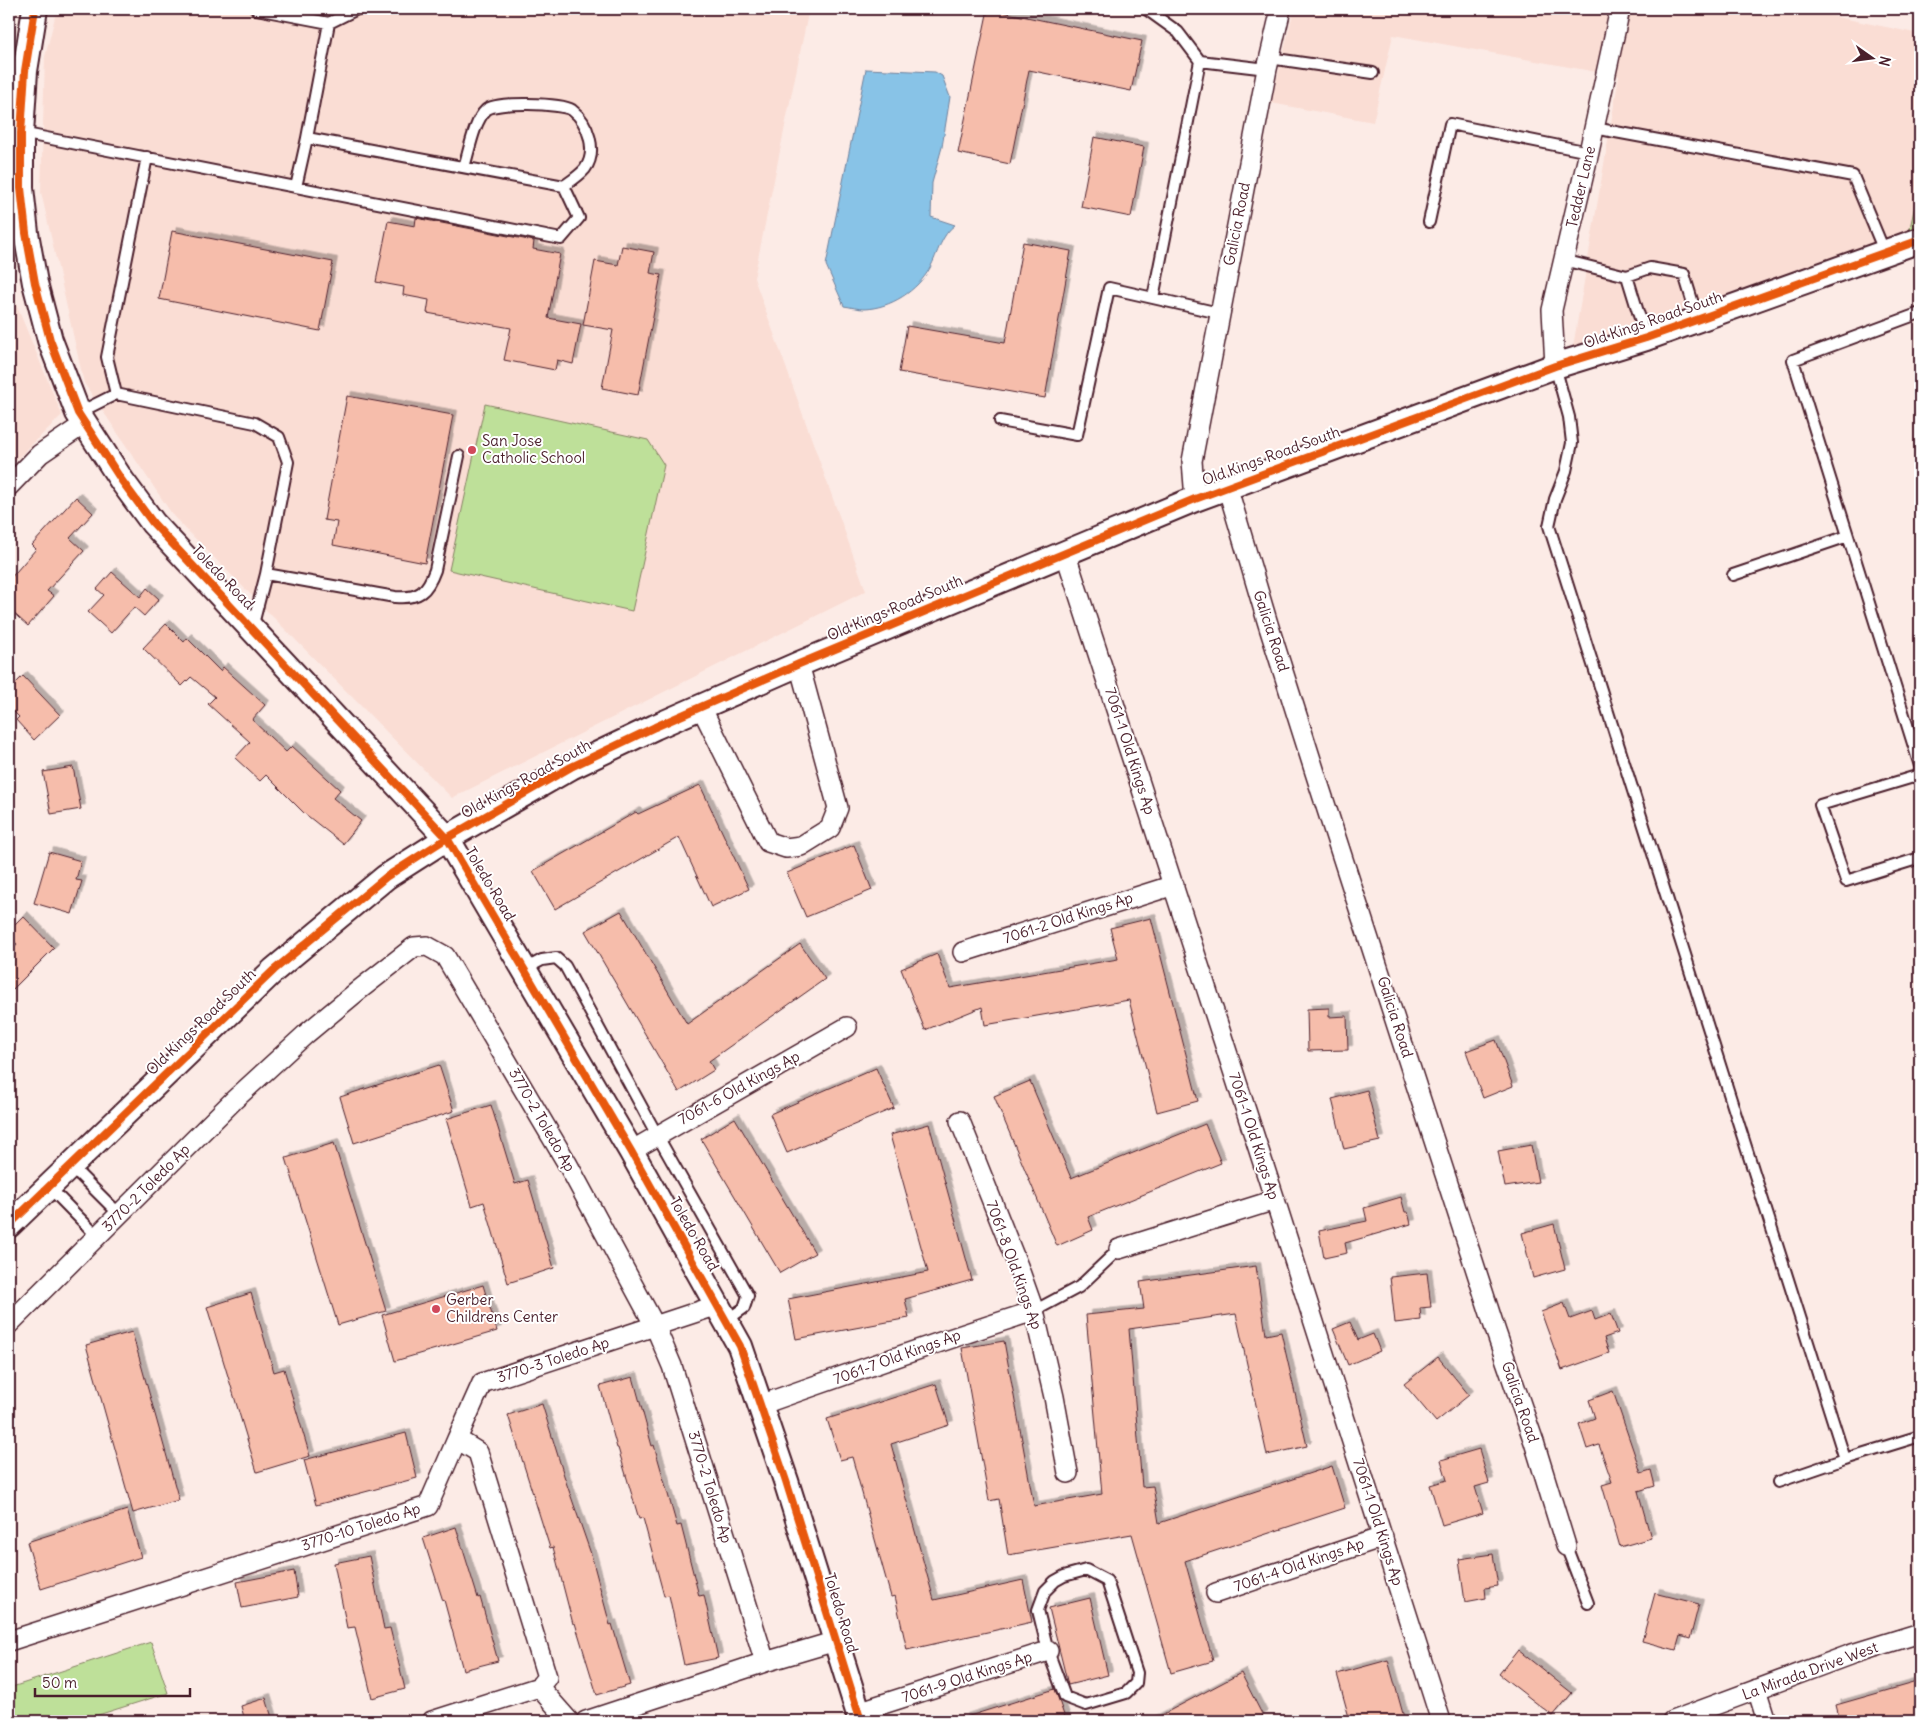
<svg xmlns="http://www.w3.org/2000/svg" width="1929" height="1730" font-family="Delius,sans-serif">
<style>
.built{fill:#faddd4}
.green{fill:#bee099;stroke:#848062}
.water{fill:#88c3e7;stroke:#6f819c}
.building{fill:#f6bdab;stroke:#4a1f2b;filter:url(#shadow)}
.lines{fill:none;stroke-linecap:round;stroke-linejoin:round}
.service-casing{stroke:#4a1f2b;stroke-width:14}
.minor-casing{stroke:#4a1f2b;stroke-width:22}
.tertiary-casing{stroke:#4a1f2b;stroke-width:28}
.service{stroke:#fff;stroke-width:10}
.minor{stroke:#fff;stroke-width:19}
.tertiary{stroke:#fff;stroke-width:24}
.cycleway-casing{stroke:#fff;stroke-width:11}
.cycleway{stroke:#e8590c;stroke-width:8}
.poi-dot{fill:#d1495b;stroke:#fff;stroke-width:2}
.labels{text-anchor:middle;stroke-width:4;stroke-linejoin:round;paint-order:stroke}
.street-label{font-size:15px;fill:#4a1f2b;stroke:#fff}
.poi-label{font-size:15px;fill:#4a1f2b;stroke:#fff;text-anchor:start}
</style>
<defs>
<filter id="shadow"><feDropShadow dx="4.5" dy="-4.5" stdDeviation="0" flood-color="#0004"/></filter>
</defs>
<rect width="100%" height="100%" fill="#fcebe6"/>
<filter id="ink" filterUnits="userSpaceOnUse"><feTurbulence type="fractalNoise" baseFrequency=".02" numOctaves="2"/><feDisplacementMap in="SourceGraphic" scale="10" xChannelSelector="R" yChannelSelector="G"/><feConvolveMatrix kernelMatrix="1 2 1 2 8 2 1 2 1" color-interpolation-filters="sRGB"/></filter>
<g filter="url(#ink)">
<path class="built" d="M57 9H809L754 278 866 591 452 798 174 517 84 383 41 192 45 57Z
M1294 9H1798L1920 34V184L1909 232 1573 347 1619 76 1393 35 1373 122 1271 103Z
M9 287 62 415 9 467Z"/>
<path class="green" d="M1920 184V227L1909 232Z
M485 404 648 440 664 465 632 611 449 570Z
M151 1642 168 1693 79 1721H9V1688Z"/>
<path class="water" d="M866 69 935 72 942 76 950 97 942 147 932 183 931 217 955 225C941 235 938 253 930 268 917 291 891 308 864 309 858 309 851 307 844 306L826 265Z"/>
<path class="building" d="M988 9 1142 41 1131 91 1029 70 1010 164 958 153Z
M1094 137 1144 147 1131 217 1081 207Z
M416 218 534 241 533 249 560 254 548 318 581 324 573 364 557 360 555 370 504 360 511 328 427 313 429 300 403 295 404 287 376 282 388 221 415 226Z
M172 231 333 262 320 331 159 299Z
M1023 242 1071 251 1045 398 899 372 907 326 1005 343Z
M622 246 654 252 650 273 661 275 638 395 602 388 613 330 583 325 595 261 618 265Z
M347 396 453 415 425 563 333 545 337 522 324 520Z
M76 497 93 513 70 538 84 551 47 591 54 596 28 626 9 609V580L36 549 32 545Z
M112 572 140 597 147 588 159 599 144 616 134 607 111 633 88 612 104 595 97 589Z
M166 624 184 642 187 638 220 671 223 667 265 705 252 720 286 752 292 746 340 790 333 798 361 821 343 844 304 813 266 775 260 781 235 758 250 742 208 704 215 697 191 677 182 686 143 648Z
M23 676 60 715 34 740 16 720 19 717 9 707V690Z
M73 767 81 809 51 814 43 772Z
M700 785 749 889 711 907 679 837 555 909 533 871 636 812 638 814Z
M854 845 872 890 806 917 787 873Z
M49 852 81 861 76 880 82 881 72 914 34 903Z
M621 911 687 1024 800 944 825 979 709 1061 714 1070 679 1092 585 931Z
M23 916 54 948 9 993V953L17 944 9 936V930Z
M1151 918 1198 1101 1157 1112 1129 1000 985 1025 982 1007 925 1030 901 969 937 954 950 988 1118 959 1110 928Z
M1329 1008V1017L1347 1016 1348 1050 1308 1051 1307 1009Z
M1496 1040 1513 1086 1483 1098 1466 1051Z
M439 1065 454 1111 354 1143 340 1097Z
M876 1068 894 1108 787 1153 770 1114Z
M1030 1081 1071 1178 1205 1124 1221 1163 1088 1217 1093 1230 1057 1246 994 1096Z
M1367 1090 1380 1141 1344 1149 1332 1099Z
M491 1105 515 1184 528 1180 554 1268 508 1283 484 1202 472 1206 446 1119Z
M735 1118 815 1253 780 1273 701 1139Z
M929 1124 972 1280 905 1299 909 1318 796 1339 788 1299 928 1272 890 1135Z
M334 1143 386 1311 338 1325 286 1158Z
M1531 1145 1538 1182 1505 1187 1498 1151Z
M1401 1197 1405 1212H1408L1411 1224 1345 1243 1347 1253 1324 1258 1319 1231 1367 1221 1364 1208Z
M1554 1224 1565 1269 1533 1278 1522 1233Z
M1256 1266 1266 1335 1281 1332 1307 1446 1267 1455 1236 1314 1129 1329 1142 1487 1153 1486 1159 1523 1332 1466 1345 1508 1185 1561 1213 1661 1171 1673 1132 1534 1008 1555 999 1499 989 1501 962 1348 1004 1341 1034 1506 1102 1494 1086 1315 1144 1309 1140 1282Z
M1427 1273 1431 1307 1420 1308 1421 1320 1395 1323 1390 1277Z
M483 1285 497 1331 395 1361 382 1315Z
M251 1293 274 1372 284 1369 310 1456 257 1472 207 1307Z
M1564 1303 1570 1319 1592 1311 1595 1320 1611 1314 1618 1333 1604 1338 1609 1353 1562 1370 1541 1312Z
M1350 1322 1358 1340 1373 1334 1380 1351 1348 1365 1333 1329Z
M132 1332 179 1500 133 1513 86 1345Z
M1438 1357 1469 1395 1436 1422 1404 1384Z
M633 1377 652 1446 654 1445 677 1526 681 1525 699 1596 704 1595 718 1658 684 1665 669 1595 664 1596 643 1518 639 1519 618 1448H617L600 1386Z
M936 1384 949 1425 891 1444 934 1600 1023 1580 1032 1622 907 1650 895 1596 891 1597 852 1457 840 1460 827 1419Z
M1613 1391 1641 1473 1651 1470 1655 1486 1638 1491 1651 1538 1620 1547 1602 1485 1612 1482 1599 1445 1587 1449 1579 1424 1595 1418 1589 1400Z
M542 1404 566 1482 591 1554 610 1625 612 1624 630 1685 597 1695 575 1623 573 1624 553 1547 550 1548 508 1415Z
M406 1433 417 1478 316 1505 304 1460Z
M1479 1449 1489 1483 1475 1487 1483 1513 1442 1525 1430 1485 1447 1480 1441 1460Z
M127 1510 141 1557 41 1589 27 1542Z
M456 1527 478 1598 480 1597 498 1661 463 1670 444 1600 443 1601 423 1538Z
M1493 1554 1498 1586 1485 1588 1486 1598 1465 1602 1459 1559Z
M369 1556 384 1629 390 1628 405 1689 372 1698 355 1627 347 1628 334 1563Z
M294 1571 298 1597 242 1608 237 1582Z
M1655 1593 1699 1604 1690 1639 1680 1636 1676 1650 1642 1641Z
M1090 1598 1108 1675 1068 1685 1049 1608Z
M1518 1650 1572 1693 1553 1716 1499 1674Z
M1388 1660 1405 1721H1350L1337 1674Z
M1241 1673 1263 1716 1253 1721H1150Z
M1920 1681V1721H1840L1836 1705Z
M1055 1689 1066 1721H964L963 1718Z
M266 1698 273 1721H245L241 1706Z"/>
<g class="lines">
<g class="service-casing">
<path id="service" d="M256 9 329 23 357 9
M1146 9 1178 32 1200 61
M1269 58 1373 73
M1594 128 1853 176 1885 253
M21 133 561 239 579 218 564 186 307 138 329 23
M464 167C469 152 474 121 486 110 495 101 561 103 572 110 588 122 598 151 585 169 579 176 571 181 564 186
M296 187 307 138
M1429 222 1450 124 1589 152
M1563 260 1627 276 1650 268 1684 274 1698 320
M1627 276 1646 338
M1153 298 1200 61 1267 69
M1920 313 1793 360 1920 766
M1555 366 1569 417 1572 443 1566 471 1555 499 1549 526 1845 1459
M116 394 255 423 279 437 288 462 266 574 252 628
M78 413 116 394 107 357 147 157
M1000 421 1077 435 1109 288 1219 313
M266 574 395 597C419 599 427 592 435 570L459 456
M1733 575 1848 536
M1920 775 1820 805 1846 881 1920 858
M525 969 542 960 556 958 565 966 657 1135 748 1296 744 1308 727 1320
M71 1166 119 1214
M49 1187 97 1236
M1034 1311 1079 1287 1119 1249
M1778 1482 1845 1459 1920 1436
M1566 1546 1588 1603
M1086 1570 1107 1581 1137 1673 1136 1683 1126 1693 1086 1705 1065 1697 1048 1651 1038 1610 1045 1591 1055 1581 1064 1576Z"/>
</g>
<g class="minor-casing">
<path id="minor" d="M1555 366 1552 310 1589 152 1620 9
M9 486 40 454 84 424
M1227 486 1268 624 1319 785 1496 1332 1534 1442 1566 1546
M1195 499 1192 461 1267 69 1281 9
M1065 552 1275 1200 1441 1721
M701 707 768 842 786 848 801 846 830 828 838 808 799 664
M963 952 1174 885
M960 1121 1018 1266 1034 1311 1054 1397 1068 1473
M631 1151 847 1027
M1119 1249 1275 1200
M9 1324 234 1100 306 1034 359 990 414 947 427 946 445 956 567 1163 655 1326 672 1366 765 1662 586 1721
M760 1405C851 1373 942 1340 1034 1311
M457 1439 482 1383 718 1305
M1216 1593 1383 1537
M9 1641 428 1506 457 1439 478 1452 547 1677 539 1687 569 1721
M765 1662 836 1641
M1757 1689 1767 1721
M858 1712 1048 1651
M432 1721 539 1687
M1672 1721 1852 1654 1920 1633"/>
</g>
<g class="tertiary-casing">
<path id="tertiary" d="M35 9 25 71 21 133V188L26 233 35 283 50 340 78 413 122 481 153 523 447 838 461 862 631 1151 740 1346 786 1481 861 1721
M9 1225 274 970 386 877 447 838 571 767 655 727 799 664 1195 499 1555 366 1646 338 1920 240"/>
</g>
<use href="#service" class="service"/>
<use href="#minor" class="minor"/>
<use href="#tertiary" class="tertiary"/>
<g class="cycleway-casing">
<path id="cycleway" d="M35 9 25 71 21 133V188L26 233 35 283 50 340 78 413 122 481 153 523 447 838 461 862 631 1151 740 1346 786 1481 861 1721
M9 1225 274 970 386 877 447 838 571 767 655 727 799 664 1195 499 1555 366 1646 338 1920 240"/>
</g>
<use href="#cycleway" class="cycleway"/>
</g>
</g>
<g class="poi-dot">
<circle cx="472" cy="450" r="5"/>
<circle cx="436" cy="1309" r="5"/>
</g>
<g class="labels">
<g class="street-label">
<text transform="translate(1581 187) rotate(-77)" y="5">Tedder Lane</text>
<text transform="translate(1237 224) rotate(-79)" y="5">Galicia Road</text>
<text transform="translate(1653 320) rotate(-19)" y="5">Old Kings Road South</text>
<text transform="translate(1271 456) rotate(-20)" y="5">Old Kings Road South</text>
<text transform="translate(223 577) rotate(46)" y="5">Toledo Road</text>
<text transform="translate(895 608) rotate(-23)" y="5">Old Kings Road South</text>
<text transform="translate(1271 631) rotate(72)" y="5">Galicia Road</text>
<text transform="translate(1130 751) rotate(72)" y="5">7061-1 Old Kings Ap</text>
<text transform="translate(526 779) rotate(-29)" y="5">Old Kings Road South</text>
<text transform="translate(490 884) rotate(59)" y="5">Toledo Road</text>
<text transform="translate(1068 918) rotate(-18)" y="5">7061-2 Old Kings Ap</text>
<text transform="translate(1395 1017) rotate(72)" y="5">Galicia Road</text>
<text transform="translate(201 1022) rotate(-44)" y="5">Old Kings Road South</text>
<text transform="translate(739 1088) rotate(-29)" y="5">7061-6 Old Kings Ap</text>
<text transform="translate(542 1120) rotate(60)" y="5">3770-2 Toledo Ap</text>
<text transform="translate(1254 1136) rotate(72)" y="5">7061-1 Old Kings Ap</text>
<text transform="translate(146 1188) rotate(-45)" y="5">3770-2 Toledo Ap</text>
<text transform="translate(694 1234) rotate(60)" y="5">Toledo Road</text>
<text transform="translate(1014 1265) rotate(70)" y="5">7061-8 Old Kings Ap</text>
<text transform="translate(897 1357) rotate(-20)" y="5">7061-7 Old Kings Ap</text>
<text transform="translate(553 1360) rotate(-18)" y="5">3770-3 Toledo Ap</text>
<text transform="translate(1520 1402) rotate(71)" y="5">Galicia Road</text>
<text transform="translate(710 1487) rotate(73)" y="5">3770-2 Toledo Ap</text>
<text transform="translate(1378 1522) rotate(72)" y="5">7061-1 Old Kings Ap</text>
<text transform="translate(361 1527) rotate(-18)" y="5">3770-10 Toledo Ap</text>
<text transform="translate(1299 1565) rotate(-19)" y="5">7061-4 Old Kings Ap</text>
<text transform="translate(841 1613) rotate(73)" y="5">Toledo Road</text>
<text transform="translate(1810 1671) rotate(-20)" y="5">La Mirada Drive West</text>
<text transform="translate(967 1677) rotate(-18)" y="5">7061-9 Old Kings Ap</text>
</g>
<g class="poi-label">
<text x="482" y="446">San Jose<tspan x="482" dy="17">Catholic School</tspan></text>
<text x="446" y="1305">Gerber<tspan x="446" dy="17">Childrens Center</tspan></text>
</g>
</g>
<rect width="1929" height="1730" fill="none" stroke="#fff" stroke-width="30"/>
<rect x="15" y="15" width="1899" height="1700" fill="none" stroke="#4a1f2b" stroke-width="2" filter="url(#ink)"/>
<g transform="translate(1872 58) rotate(104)" stroke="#ffffff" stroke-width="4" paint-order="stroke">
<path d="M0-4L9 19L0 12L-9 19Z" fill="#4a1f2b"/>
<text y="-8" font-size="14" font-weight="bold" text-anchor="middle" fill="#4a1f2b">N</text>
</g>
<path d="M35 1688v8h155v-8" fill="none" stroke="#4a1f2b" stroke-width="2.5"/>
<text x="42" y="1688" font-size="15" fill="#4a1f2b" stroke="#ffffff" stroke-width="4" paint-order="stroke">50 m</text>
</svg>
